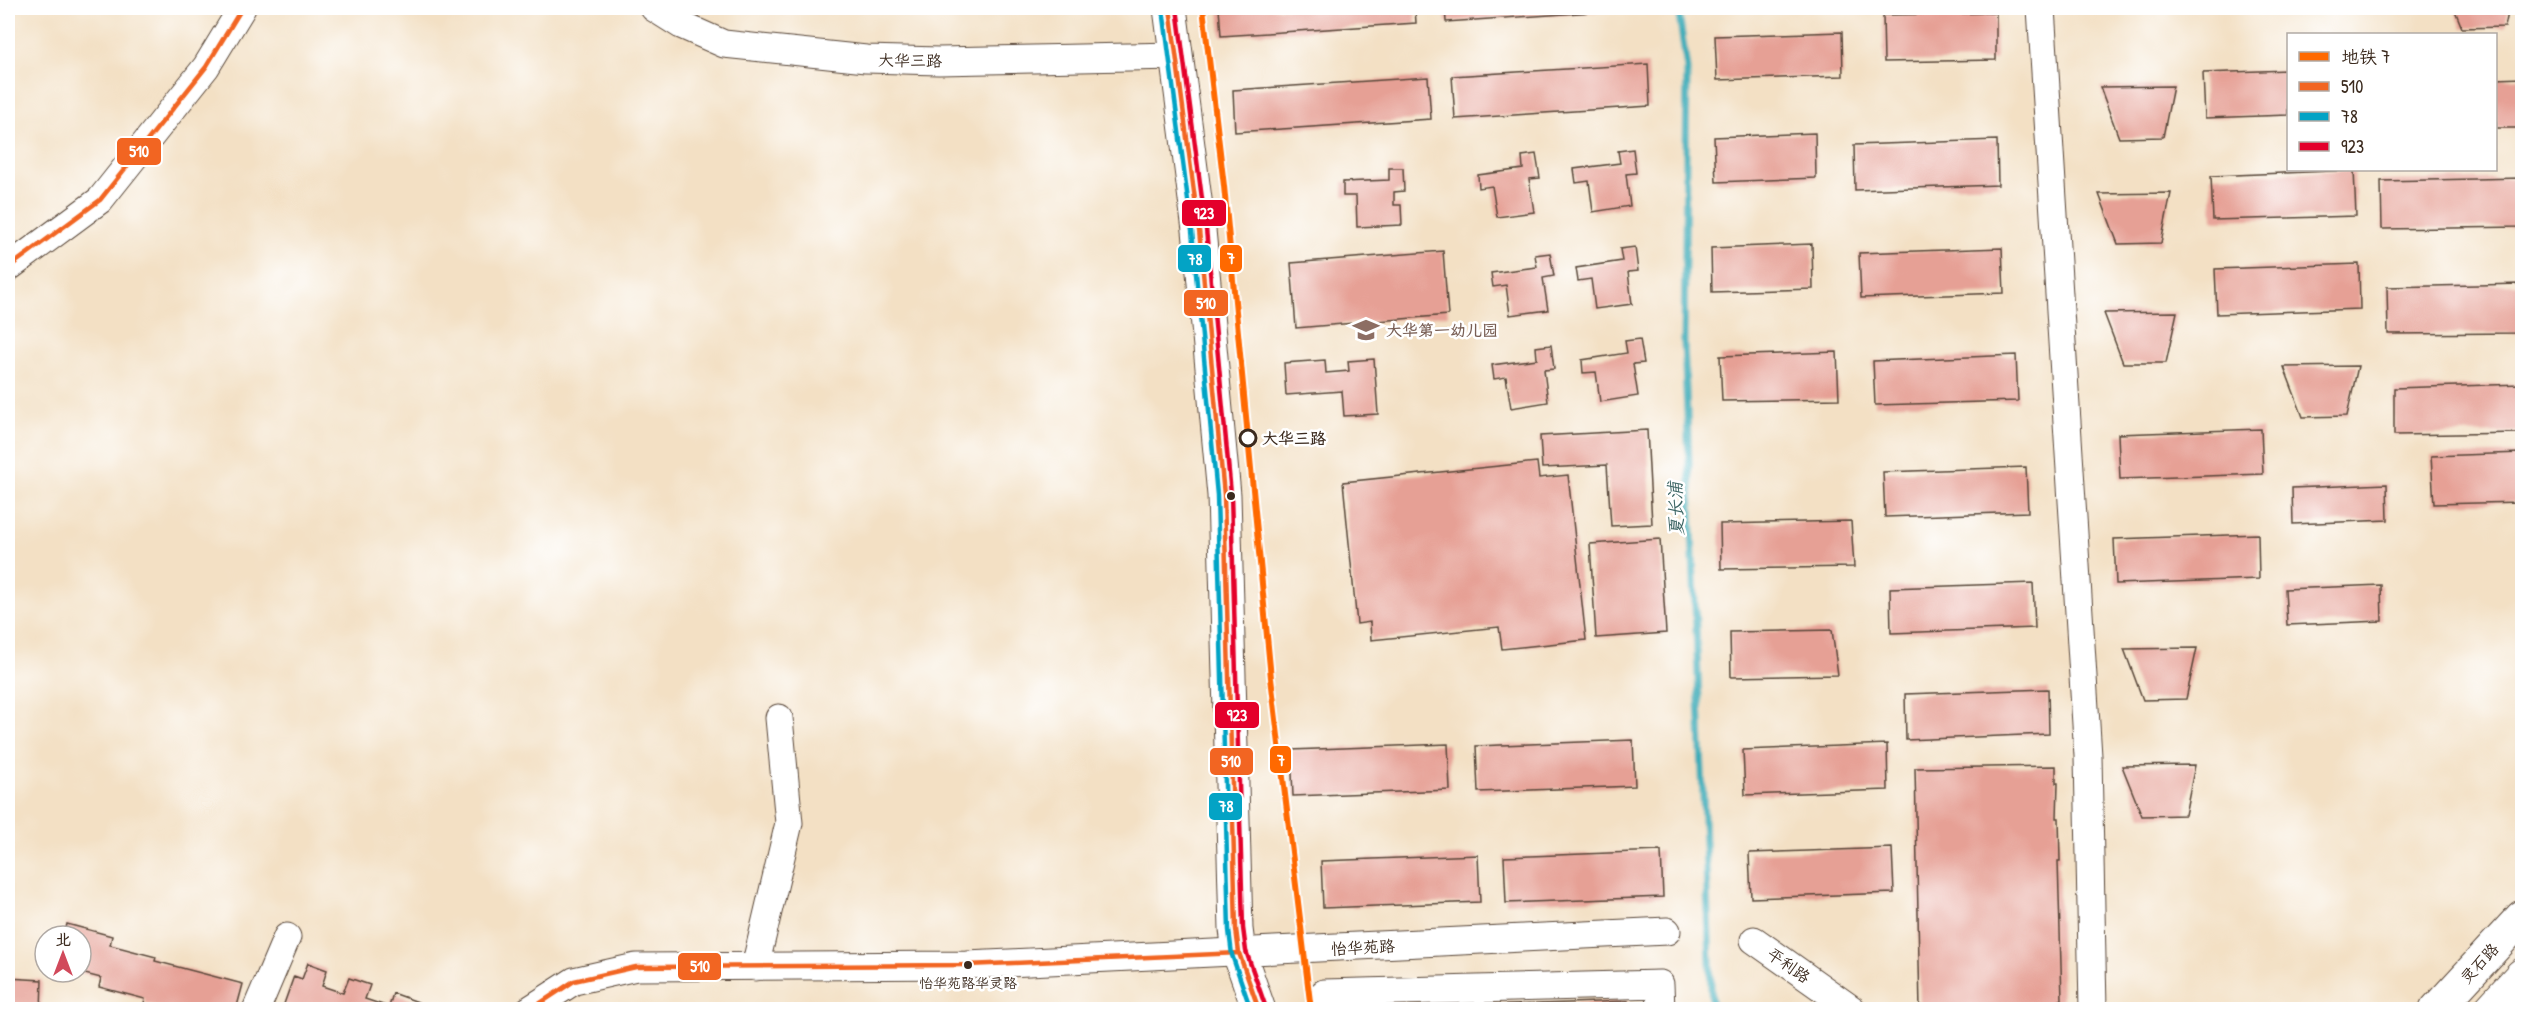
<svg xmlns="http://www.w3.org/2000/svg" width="2530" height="1017" font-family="'Patrick Hand','LXGW WenKai TC',sans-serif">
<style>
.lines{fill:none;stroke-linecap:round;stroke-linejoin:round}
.stream{stroke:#3cacb8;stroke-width:7}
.building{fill:#e6a095}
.minor-casing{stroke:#574537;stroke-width:29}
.major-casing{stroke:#574537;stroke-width:35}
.minor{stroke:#fff;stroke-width:27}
.major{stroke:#fff;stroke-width:33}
.bus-1-casing{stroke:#fff;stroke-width:9}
.bus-2-casing{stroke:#fff;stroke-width:9}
.bus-3-casing{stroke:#fff;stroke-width:9}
.bus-1{stroke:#f26522;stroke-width:4.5}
.bus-2{stroke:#03a3c5;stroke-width:4.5}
.bus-3{stroke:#e4002b;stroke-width:4.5}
.metro-1-casing{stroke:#fff;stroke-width:10}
.metro-1{stroke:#ff6900;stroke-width:6}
.stop-dot{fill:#fff;stroke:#3b2a1e;stroke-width:3}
.bus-dot{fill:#3b2a1e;stroke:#fff;stroke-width:2}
.labels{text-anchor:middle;stroke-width:5;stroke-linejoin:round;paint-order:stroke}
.bus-label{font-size:14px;fill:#3b2a1e;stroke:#fff}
.street-label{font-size:16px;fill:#3b2a1e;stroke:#fff}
.education-label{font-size:16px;font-weight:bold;fill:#785e54;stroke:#fff;text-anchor:start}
.stop-label{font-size:16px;font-weight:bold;fill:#3b2a1e;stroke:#fff;text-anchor:start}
.water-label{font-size:18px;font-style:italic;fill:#3b6463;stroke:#fff}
.line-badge{stroke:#fff;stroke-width:2}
.badge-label{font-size:16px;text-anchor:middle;font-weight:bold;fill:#fff}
</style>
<rect width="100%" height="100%" fill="#fff"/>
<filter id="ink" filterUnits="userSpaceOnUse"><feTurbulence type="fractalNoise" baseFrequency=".0167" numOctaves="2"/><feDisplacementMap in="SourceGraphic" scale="12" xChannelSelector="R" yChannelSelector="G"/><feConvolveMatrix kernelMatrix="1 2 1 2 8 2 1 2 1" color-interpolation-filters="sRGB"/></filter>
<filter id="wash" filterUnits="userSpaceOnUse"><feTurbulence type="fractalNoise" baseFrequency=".008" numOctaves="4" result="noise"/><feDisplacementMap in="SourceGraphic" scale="24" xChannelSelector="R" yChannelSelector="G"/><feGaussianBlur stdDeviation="1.35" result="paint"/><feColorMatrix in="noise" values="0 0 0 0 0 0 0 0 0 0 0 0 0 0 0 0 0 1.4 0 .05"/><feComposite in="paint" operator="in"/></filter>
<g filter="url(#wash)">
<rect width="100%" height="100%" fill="#f3e0c4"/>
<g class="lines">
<path class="stream" d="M1678 8 1687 69 1684 342 1712 1010"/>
</g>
<g id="blocks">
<path class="building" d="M1219 8H1415L1416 23 1221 36Z
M1445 8H1637V9L1446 22Z
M2454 8H2509L2505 27 2462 28Z
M1996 13V60L1884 62 1883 15Z
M1842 32 1843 76 1717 80 1715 36Z
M1648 64 1650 106 1455 119 1452 76Z
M2288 70V115L2205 118 2203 73Z
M1428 77 1431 119 1235 132 1233 90Z
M2522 78V128H2496V79Z
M2173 86 2163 137 2119 138 2100 87Z
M1815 133 1816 178 1716 182 1714 137Z
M1997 140 1998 185 1855 190 1854 145Z
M1633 149 1636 173 1626 174 1630 206 1593 212 1589 181 1576 183 1574 169 1620 163 1618 151Z
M1536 154 1540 178 1529 179 1534 212 1497 217 1492 186 1479 188 1478 175 1523 169 1522 156Z
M1389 168H1403L1404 191 1394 192V205H1401L1402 225 1357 227 1356 196H1343V182L1389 180Z
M2354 170 2356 216 2213 220 2211 176Z
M2522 178V227L2382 229 2381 181Z
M2171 193 2161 243 2118 244 2099 194Z
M1812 244 1813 289 1712 292 1711 248Z
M1635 247 1638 271 1628 272 1632 304 1595 309 1591 279 1578 281 1576 268 1622 261 1620 249Z
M2002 248 2004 293 1861 298 1859 253Z
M1443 251 1448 315 1296 328 1291 263Z
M1550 253 1554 276 1543 278 1548 310 1510 315 1506 285 1493 287 1491 273 1537 267 1535 255Z
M2359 264 2360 309 2217 314 2215 269Z
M2522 284V333L2388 334 2387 287Z
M2177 312 2166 363H2123L2104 313Z
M1640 339 1644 363 1633 364 1638 396 1600 402 1596 372 1583 373 1582 360 1627 353 1625 341Z
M1551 345 1554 369 1544 370 1548 402 1511 408 1506 377 1494 379 1492 365 1537 359 1536 347Z
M1837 352 1839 399 1722 401 1720 356Z
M2016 355 2018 401 1875 405 1873 361Z
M1374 359 1378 414 1344 416 1342 391 1286 395 1284 363 1325 360 1326 373 1349 371 1348 361Z
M2358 366 2347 416 2303 417 2284 367Z
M2522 384V433L2394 435V388Z
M2261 429 2263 474 2120 479 2118 434Z
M1647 430 1652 524 1611 526 1607 465 1542 468 1540 436Z
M2522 453V502L2434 504 2431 456Z
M1537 462 1539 478 1568 475 1586 640 1502 649 1499 627 1371 640 1370 622 1357 624 1343 482Z
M2026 467 2028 512 1885 517 1883 472Z
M2387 484 2388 520 2293 524 2292 488Z
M1851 521 1854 567 1721 569 1720 524Z
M2258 534 2259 579 2116 584 2114 539Z
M1660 539 1666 633 1596 638 1590 544Z
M2033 583 2035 628 1891 633 1890 588Z
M2381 585 2382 621 2287 625 2285 589Z
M1832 630 1838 675 1731 677 1730 632Z
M2197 648 2186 699 2143 700 2124 649Z
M2048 689 2049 734 1906 740 1905 694Z
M1633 740 1635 786 1478 792 1476 746Z
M1448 744 1450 790 1293 796 1291 750Z
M1887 744 1888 790 1745 795 1743 750Z
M2195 765 2185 815 2142 816 2122 766Z
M2056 766V783H2058L2057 818H2059L2060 861H2058L2062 1000H2060L2061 1010H1920L1915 768Z
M1892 848 1894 893 1751 898 1749 853Z
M1661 851 1663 897 1506 903 1504 857Z
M1478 855 1480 902 1323 908 1321 861Z
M67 924 112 936 110 945 156 957 155 961 243 984 236 1010H170L144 1003 145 999 99 987 101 978 81 973V936H64Z
M308 963 327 970 322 986 343 993 349 978 370 985 365 999 389 1007 393 993 418 1002 415 1010H301L284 1004 294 976 302 979Z
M8 978 42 980 41 1010H8Z
M1628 1001 1629 1010H1420V1008Z"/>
</g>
</g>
<g filter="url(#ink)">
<use href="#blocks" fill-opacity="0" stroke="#574537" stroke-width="1.5"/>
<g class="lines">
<g class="minor-casing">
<path id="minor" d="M654 8 681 25 724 44 866 59 939 61 1176 56
M2041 8 2088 756 2093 1010
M8 268 100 200 206 67 242 8
M1754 940 1853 1010
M755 967 789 823 779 718
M256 1010 287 937
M529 1010 574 981 636 967 967 965 1667 931
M1330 1010 1324 993 1660 984 1661 1010"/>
</g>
<g class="major-casing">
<path id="major" d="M1170 8 1199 230 1224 495 1236 929 1239 953 1259 1010
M2436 1010 2522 917
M2490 1010 2522 975"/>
</g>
<use href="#minor" class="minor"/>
<use href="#major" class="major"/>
<g class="bus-1-casing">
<path id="bus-1" d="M1170 8 1199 230 1224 495 1236 929 1239 953 1259 1010
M8 268 100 200 206 67 242 8
M530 1010 574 981 636 967 967 965 1239 953"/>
</g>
<g class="bus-2-casing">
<path id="bus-2" d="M1163 9 1192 231 1217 495 1229 930 1232 955 1251 1010"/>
</g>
<g class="bus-3-casing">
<path id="bus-3" d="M1177 8 1206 229 1231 494 1243 928 1246 951 1266 1008"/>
</g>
<use href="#bus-1" class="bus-1"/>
<use href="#bus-2" class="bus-2"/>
<use href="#bus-3" class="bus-3"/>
<g class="metro-1-casing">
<path id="metro-1" d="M1203 8 1224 186 1271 678 1311 1010"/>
</g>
<use href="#metro-1" class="metro-1"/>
</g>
</g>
<defs>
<g id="school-bare" transform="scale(2.07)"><path d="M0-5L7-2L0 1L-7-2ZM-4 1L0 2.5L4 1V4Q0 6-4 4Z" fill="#8d6e63" stroke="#fff" stroke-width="2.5" paint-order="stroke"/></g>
</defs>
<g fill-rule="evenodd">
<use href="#school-bare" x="1366" y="330"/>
</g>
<circle class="stop-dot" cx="1248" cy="438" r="8"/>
<g class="bus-dot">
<circle cx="1231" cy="496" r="5"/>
<circle cx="968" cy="965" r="5"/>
</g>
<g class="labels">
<g class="bus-label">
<text x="968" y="988">怡华苑路华灵路</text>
</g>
<g class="street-label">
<text transform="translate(910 60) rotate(1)" y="6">大华三路</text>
<text transform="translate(1363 947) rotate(-3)" y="6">怡华苑路</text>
<text transform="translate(2479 963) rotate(-47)" y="6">灵石路</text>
<text transform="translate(1789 965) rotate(35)" y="6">平利路</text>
</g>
<g class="education-label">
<text x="1386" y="336">大华第一幼儿园</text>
</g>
<g class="stop-label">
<text x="1262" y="444">大华三路</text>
</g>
<g class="water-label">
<text transform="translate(1676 509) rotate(-92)" y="6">夏长浦</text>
</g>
</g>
<g class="line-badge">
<rect x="116" y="137" width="46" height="29" rx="6" fill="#f26522"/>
<rect x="1181" y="199" width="46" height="28" rx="6" fill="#e4002b"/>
<rect x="1219" y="244" width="24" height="29" rx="6" fill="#ff6900"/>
<rect x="1177" y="244" width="35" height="29" rx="6" fill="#03a3c5"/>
<rect x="1183" y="289" width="46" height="28" rx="6" fill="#f26522"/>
<rect x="1214" y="701" width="46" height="28" rx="6" fill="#e4002b"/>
<rect x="1269" y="745" width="23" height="29" rx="6" fill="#ff6900"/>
<rect x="1209" y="747" width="45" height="29" rx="6" fill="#f26522"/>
<rect x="1208" y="792" width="35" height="29" rx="6" fill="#03a3c5"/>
<rect x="677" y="952" width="45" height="29" rx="6" fill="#f26522"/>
</g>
<g class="badge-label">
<text x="139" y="157">510</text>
<text x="1204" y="219">923</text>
<text x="1231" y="264">7</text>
<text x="1195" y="265">78</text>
<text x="1206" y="309">510</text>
<text x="1237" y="721">923</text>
<text x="1281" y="766">7</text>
<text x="1231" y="767">510</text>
<text x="1226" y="812">78</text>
<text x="700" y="972">510</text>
</g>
<rect width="2530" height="1017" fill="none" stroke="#fff" stroke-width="30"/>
<rect x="2287" y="33" width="210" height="138" fill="#ffffff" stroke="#b1aaa5" stroke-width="1.5"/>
<rect x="2299" y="52" width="30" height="9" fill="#ff6900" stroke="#b1aaa5" stroke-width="1.5"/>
<text x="2341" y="63" font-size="18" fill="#3b2a1e">地铁 7</text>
<rect x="2299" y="82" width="30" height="9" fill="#f26522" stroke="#b1aaa5" stroke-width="1.5"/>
<text x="2341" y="93" font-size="18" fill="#3b2a1e">510</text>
<rect x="2299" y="112" width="30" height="9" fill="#03a3c5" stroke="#b1aaa5" stroke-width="1.5"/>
<text x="2341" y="123" font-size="18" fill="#3b2a1e">78</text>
<rect x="2299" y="142" width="30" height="9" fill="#e4002b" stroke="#b1aaa5" stroke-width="1.5"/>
<text x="2341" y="153" font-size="18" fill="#3b2a1e">923</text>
<g transform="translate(63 954)"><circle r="28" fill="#ffffff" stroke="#b1aaa5" stroke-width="1.5"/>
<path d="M0-4.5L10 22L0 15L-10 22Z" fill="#d1495b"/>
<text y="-9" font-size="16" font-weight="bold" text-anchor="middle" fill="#3b2a1e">北</text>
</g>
</svg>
